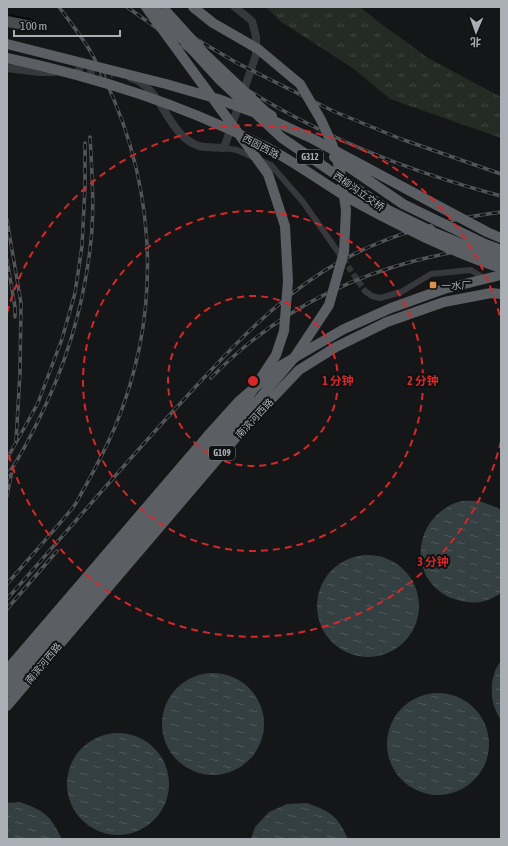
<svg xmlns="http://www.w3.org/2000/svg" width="508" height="846" font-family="'Asap Condensed','Noto Sans SC',sans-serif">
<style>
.grass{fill:url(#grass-tufts)}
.water{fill:url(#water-ripples)}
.building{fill:#4a4c4f;filter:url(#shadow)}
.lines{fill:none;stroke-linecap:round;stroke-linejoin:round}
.minor-tunnel{stroke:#333537;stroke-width:6;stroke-dasharray:6 3;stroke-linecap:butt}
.tertiary-tunnel{stroke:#333537;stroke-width:8;stroke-dasharray:8 4;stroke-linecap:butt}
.minor{stroke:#37383b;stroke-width:6}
.tertiary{stroke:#37383b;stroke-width:8}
.trunk{stroke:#5b5e63;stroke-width:10}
.rail-casing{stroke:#525558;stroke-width:3.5}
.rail{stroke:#101112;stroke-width:2;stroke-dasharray:6;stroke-linecap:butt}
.trunk-bridge{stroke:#5b5e63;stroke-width:10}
.ring{fill:none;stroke:#d62828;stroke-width:2;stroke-dasharray:7 5}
.poi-dot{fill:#dc9048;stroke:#101112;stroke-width:1.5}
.labels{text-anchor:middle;stroke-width:4;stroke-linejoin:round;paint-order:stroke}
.shield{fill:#101112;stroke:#7b8084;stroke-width:1}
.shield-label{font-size:9px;font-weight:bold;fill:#a9afb5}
.street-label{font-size:10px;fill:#a9afb5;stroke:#101112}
.poi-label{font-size:10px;fill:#a9afb5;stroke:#101112;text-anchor:start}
.centre{fill:#d62828;stroke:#101112;stroke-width:2}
.ring-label{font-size:12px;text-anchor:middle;font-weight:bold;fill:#d62828;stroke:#101112;stroke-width:4;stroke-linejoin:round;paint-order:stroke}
</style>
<defs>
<pattern id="grass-tufts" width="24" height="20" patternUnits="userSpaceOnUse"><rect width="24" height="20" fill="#242b24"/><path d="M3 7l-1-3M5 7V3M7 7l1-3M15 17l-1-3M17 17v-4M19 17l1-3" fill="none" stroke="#414742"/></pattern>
<pattern id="water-ripples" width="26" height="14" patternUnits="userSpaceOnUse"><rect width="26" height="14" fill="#343f42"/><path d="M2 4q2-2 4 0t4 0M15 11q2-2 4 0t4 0" fill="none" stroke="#4f585b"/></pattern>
<filter id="shadow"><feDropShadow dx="2" dy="-2" stdDeviation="0" flood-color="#0009"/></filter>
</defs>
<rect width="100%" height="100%" fill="#151617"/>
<path class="grass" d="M266 7H360L380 23 428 58 501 97V138L390 99 354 69 280 21Z"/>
<path class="water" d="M479 501 498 508 501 510V593C496 596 490 600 484 601 475 604 463 602 454 599 407 582 411 518 458 502 464 500 473 501 479 501Z
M317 606a51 51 0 1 1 102 0a51 51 0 1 1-102 0Z
M501 661V720C498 715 494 708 493 702 490 690 492 671 501 661Z
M162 724a51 51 0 1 1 102 0a51 51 0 1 1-102 0Z
M387 744a51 51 0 1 1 102 0a51 51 0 1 1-102 0Z
M67 784a51 51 0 1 1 102 0a51 51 0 1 1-102 0Z
M20 802C45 811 50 815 62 839H7V803Z
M307 803C331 812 337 815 348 839H251L255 827 269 812 287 804Z"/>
<path class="building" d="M7 16 32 21 30 31 7 27Z"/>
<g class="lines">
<path class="minor-tunnel" d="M343 259 365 291"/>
<path class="tertiary-tunnel" d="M75 71 113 74"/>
<path class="minor" d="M224 148 237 150 271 165 303 202 343 259
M365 291 372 296 380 298 401 292 431 274 471 270 485 279"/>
<path class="tertiary" d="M7 68 40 72H54
M131 78C163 87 166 135 199 146 207 148 216 147 224 148L256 55V37L252 21 235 7"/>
<path class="trunk" d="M7 670 211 432 239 401 280 366 344 329 391 308 444 289 501 275
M7 706 244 428 299 370 336 347 387 322 444 302 491 293 501 294"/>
<g class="rail-casing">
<path id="rail" d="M127 7C182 46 237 87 297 118 362 153 430 177 501 196
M142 7 237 63 333 111 401 139 501 174
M7 220 21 303 20 373 16 441
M7 260 15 307V317
M211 378C268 319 335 282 414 261 431 257 450 252 468 250 479 248 490 248 501 247
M7 459 38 403 62 339 75 293 82 246 85 187V143
M7 475C21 457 30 437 40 417 66 364 83 308 90 249 95 212 92 174 90 137
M7 496 12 471
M7 584C22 566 38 549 53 531 60 523 67 515 74 506 78 501 81 493 85 487 96 467 106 448 115 427 166 304 156 171 92 54 83 38 70 22 59 7
M7 599C64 535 119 470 177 407 222 358 267 307 324 271 377 237 440 220 501 212
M7 609 57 551"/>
</g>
<use href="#rail" class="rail"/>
<path class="trunk-bridge" d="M153 7 220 80 282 138 388 210 433 232 501 260
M166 11 205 54 266 112 272 116
M7 44 166 84 218 99 261 115 313 139 487 232 501 238
M7 58C99 78 181 104 266 147 293 161 319 180 345 196 371 211 399 225 426 238 450 249 475 260 501 268
M334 157 403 204 485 244 501 250
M7 682 237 414 276 355 284 331 288 281 285 226 268 174 146 7
M7 692 218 448 294 358 329 305 344 252 346 210 340 170 332 144 321 120 300 84 258 49 213 23 193 7"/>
</g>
<g class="ring">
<circle cx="253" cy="381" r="85"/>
<circle cx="253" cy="381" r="170"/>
<path d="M501 441A255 255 0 0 1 7 449M7 313A255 255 0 0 1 501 321"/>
</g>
<rect class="poi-dot" x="429" y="281" width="8" height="8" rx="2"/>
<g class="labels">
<g class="shield">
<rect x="297" y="150" width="26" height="14" rx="3"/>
<rect x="209" y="446" width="26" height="14" rx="3"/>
</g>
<g class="shield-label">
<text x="310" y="160">G312</text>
<text x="222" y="456">G109</text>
</g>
<g class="street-label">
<text transform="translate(261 146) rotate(28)" y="4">西固西路</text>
<text transform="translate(359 191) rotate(35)" y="4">西柳沟立交桥</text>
<text transform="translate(254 418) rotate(-47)" y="4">南滨河西路</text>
<text transform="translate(43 663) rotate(-50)" y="4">南滨河西路</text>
</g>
<g class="poi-label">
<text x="441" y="289">一水厂</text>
</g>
</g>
<circle cx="253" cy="381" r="6" class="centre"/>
<g class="ring-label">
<text x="338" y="385">1 分钟</text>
<text x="423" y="385">2 分钟</text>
<text x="433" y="566">3 分钟</text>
</g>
<rect width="508" height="846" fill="none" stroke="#a9afb5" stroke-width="16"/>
<g transform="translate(476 32) rotate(182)" stroke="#101112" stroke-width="3" paint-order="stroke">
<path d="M0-3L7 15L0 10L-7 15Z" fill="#a9afb5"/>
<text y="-6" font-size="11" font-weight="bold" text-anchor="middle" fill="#a9afb5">北</text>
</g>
<path d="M14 30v6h106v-6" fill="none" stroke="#a9afb5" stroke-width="2"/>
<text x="20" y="30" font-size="12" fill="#a9afb5" stroke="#101112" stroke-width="3" paint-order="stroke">100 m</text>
</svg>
